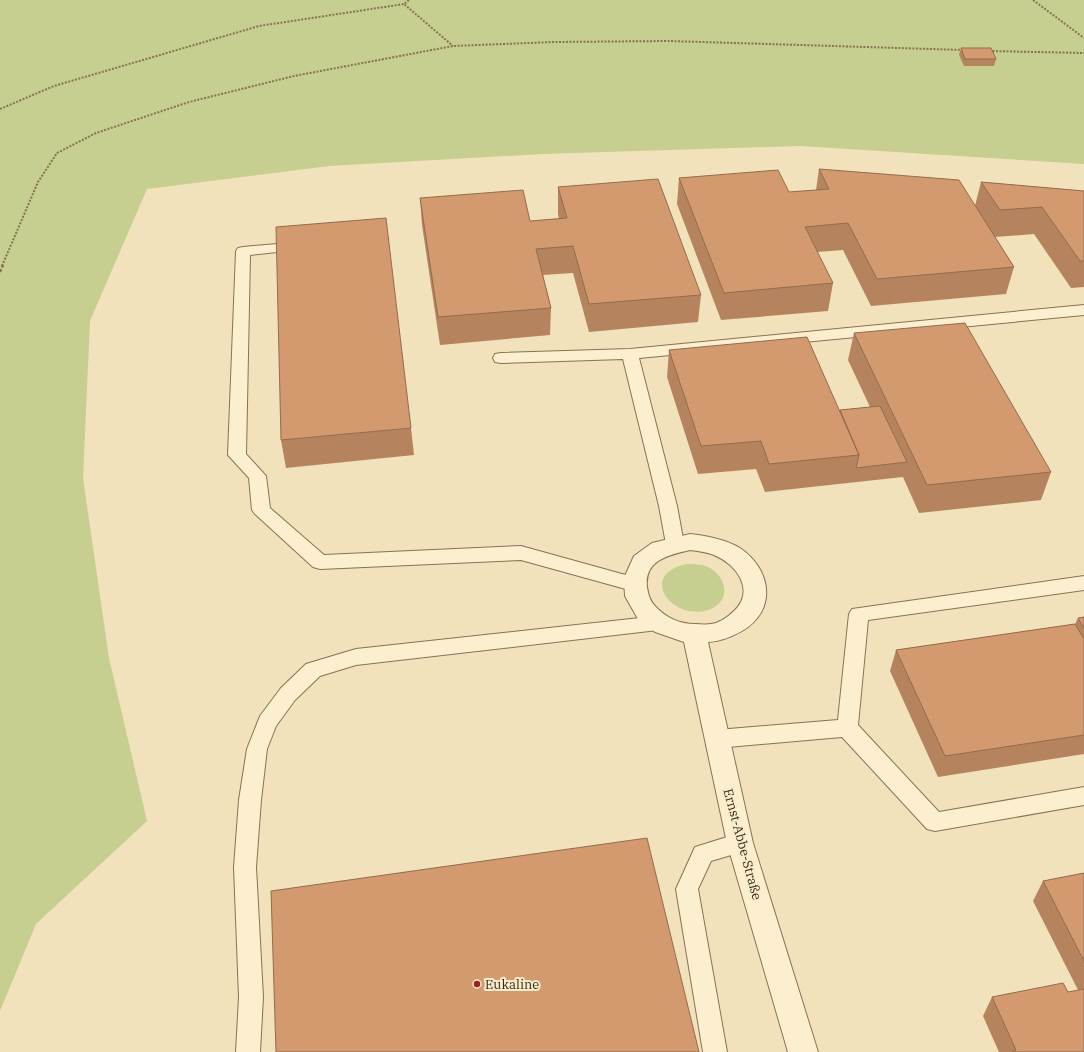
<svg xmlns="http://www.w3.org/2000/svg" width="1084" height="1052" font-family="'IBM Plex Serif',serif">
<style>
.green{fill:#c6cf8f}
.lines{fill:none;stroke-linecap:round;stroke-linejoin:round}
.lane-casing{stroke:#897154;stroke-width:2}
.street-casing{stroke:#897154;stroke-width:2}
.path-far1{stroke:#897154;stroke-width:2;stroke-dasharray:2 1.5;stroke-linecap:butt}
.path{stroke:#897154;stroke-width:2.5;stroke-dasharray:3 2;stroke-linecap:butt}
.lane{fill:#fbefcf;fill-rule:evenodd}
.street{fill:#fbefcf;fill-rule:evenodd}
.wall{fill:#b5845f}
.building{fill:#d29a6e;stroke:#936c4d}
.poi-dot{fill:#9c2220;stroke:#f8eccb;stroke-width:1.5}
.labels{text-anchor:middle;stroke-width:4;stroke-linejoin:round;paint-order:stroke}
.near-street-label{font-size:13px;fill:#37291a;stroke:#f8eccb}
.near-poi-label{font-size:13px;fill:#37291a;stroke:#f8eccb;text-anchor:start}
</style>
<rect width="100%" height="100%" fill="#f1e2bb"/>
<path class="green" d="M0 0H1084V164L800 146 543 154 329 166 147 189 90 321 83 478 109 658 147 821 36 924 0 1011Z
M687 564C694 564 702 564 708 567 725 575 732 598 713 608 676 626 634 575 687 564Z"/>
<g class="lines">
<g class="lane-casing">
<path id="lane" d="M300 242 305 243 307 246 305 249 250 255 246 454 266 476 270 508 324 555 521 546 640 579 642 584 640 589 633 591 521 560 320 569 313 567 255 514 252 510 249 478 228 455 236 251 238 248 243 247Z
M1084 305V315L639 358 677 506 684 544 681 549 675 551 669 549 666 544 659 506 623 359 501 363 495 362 493 358 495 354 501 353 630 349Z
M1084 576V590L868 620 858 725 939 812 1084 787V805L935 831 927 829 842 737 717 748 710 745 707 739 710 733 717 730 838 720 849 614 852 609Z
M658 616 665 618 668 623 665 628 658 630 356 665 320 676 295 700 276 726 267 749 261 800 256 867 263 997 260 1052H236L239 997 234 867 239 800 247 749 260 716 281 688 306 664 356 649Z
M740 833 748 836 751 843 748 850 711 861 698 889 727 1052H703L676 889 695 847Z"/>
</g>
<g class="street-casing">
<path id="street" d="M690 534C707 536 725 539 740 548 771 569 778 610 742 631 733 636 719 642 708 642L753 843 818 1052H788L727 843 684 642 655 632 638 619 625 596 624 578 634 556 652 543ZM690 550C698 551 706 552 714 555 736 564 756 590 734 611 728 617 719 623 711 624 706 625 700 624 695 624 680 624 666 618 655 606 650 601 648 594 647 587 644 560 669 555 690 550Z"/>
</g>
<path class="path-far1" d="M409 0 404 4 453 46
M1033 0 1084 38
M989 51 1084 53
M0 109 54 86 259 26 404 4
M2 266 38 182 57 153 96 133 189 102 294 76 453 46 553 42 669 41 964 50"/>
<path class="path" d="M0 272 3 265"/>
<use href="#lane" class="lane"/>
<use href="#street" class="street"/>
</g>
<path class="wall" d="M961 48 996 59 994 66H964L959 55Z
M819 169 975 206 981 182 1084 191V287L1071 288 1034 234 995 237 1014 267 1006 294 871 306 843 250 817 252 833 283 828 311 721 320 677 204 679 178 789 192 816 190Z
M558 187 701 295 698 322 589 332 573 273 543 275 551 308 550 335 440 345 422 225 420 198 530 221 559 219 558 214Z
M854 333 1051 472 1041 500 919 513 903 477 765 492 756 469 698 474 667 377 669 350 840 410 870 407 848 360Z
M411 428 414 455 286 468 281 440Z
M1084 617V754L938 777 890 671 896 650 1075 624 1078 618Z
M1084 873V1052H999L983 1016 992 997 1068 992 1078 990 1033 901 1043 881Z"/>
<path class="building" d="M961 48H991L996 59H965Z
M819 169 959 180 1014 267 877 279 848 223 805 227 833 283 724 293 679 178 778 170 789 192 829 189Z
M658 179 701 295 589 304 573 246 536 249 551 308 438 317 420 198 523 190 530 221 567 218 558 187Z
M981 182 1084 191V261H1080L1042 207 1000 210Z
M386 218 411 428 281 440 276 227Z
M965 323 1051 472 927 485 854 333Z
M807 337 859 455 769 464 761 441 701 446 669 350Z
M880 406 907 462 856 468 859 455 840 410Z
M1084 617V628L1078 618Z
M1075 624 1084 639V735L945 756 896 650Z
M647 838 699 1052H276L271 891Z
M1084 873V961L1043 881Z
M1063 983 1068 992 1084 989V1052H1013V1051L1016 1050 992 997Z"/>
<circle class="poi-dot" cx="477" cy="984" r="4"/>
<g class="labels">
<g class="near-street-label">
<text transform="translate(743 844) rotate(75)" y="5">Ernst-Abbe-Straße</text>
</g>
<g class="near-poi-label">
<text x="485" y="989">Eukaline</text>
</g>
</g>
</svg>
